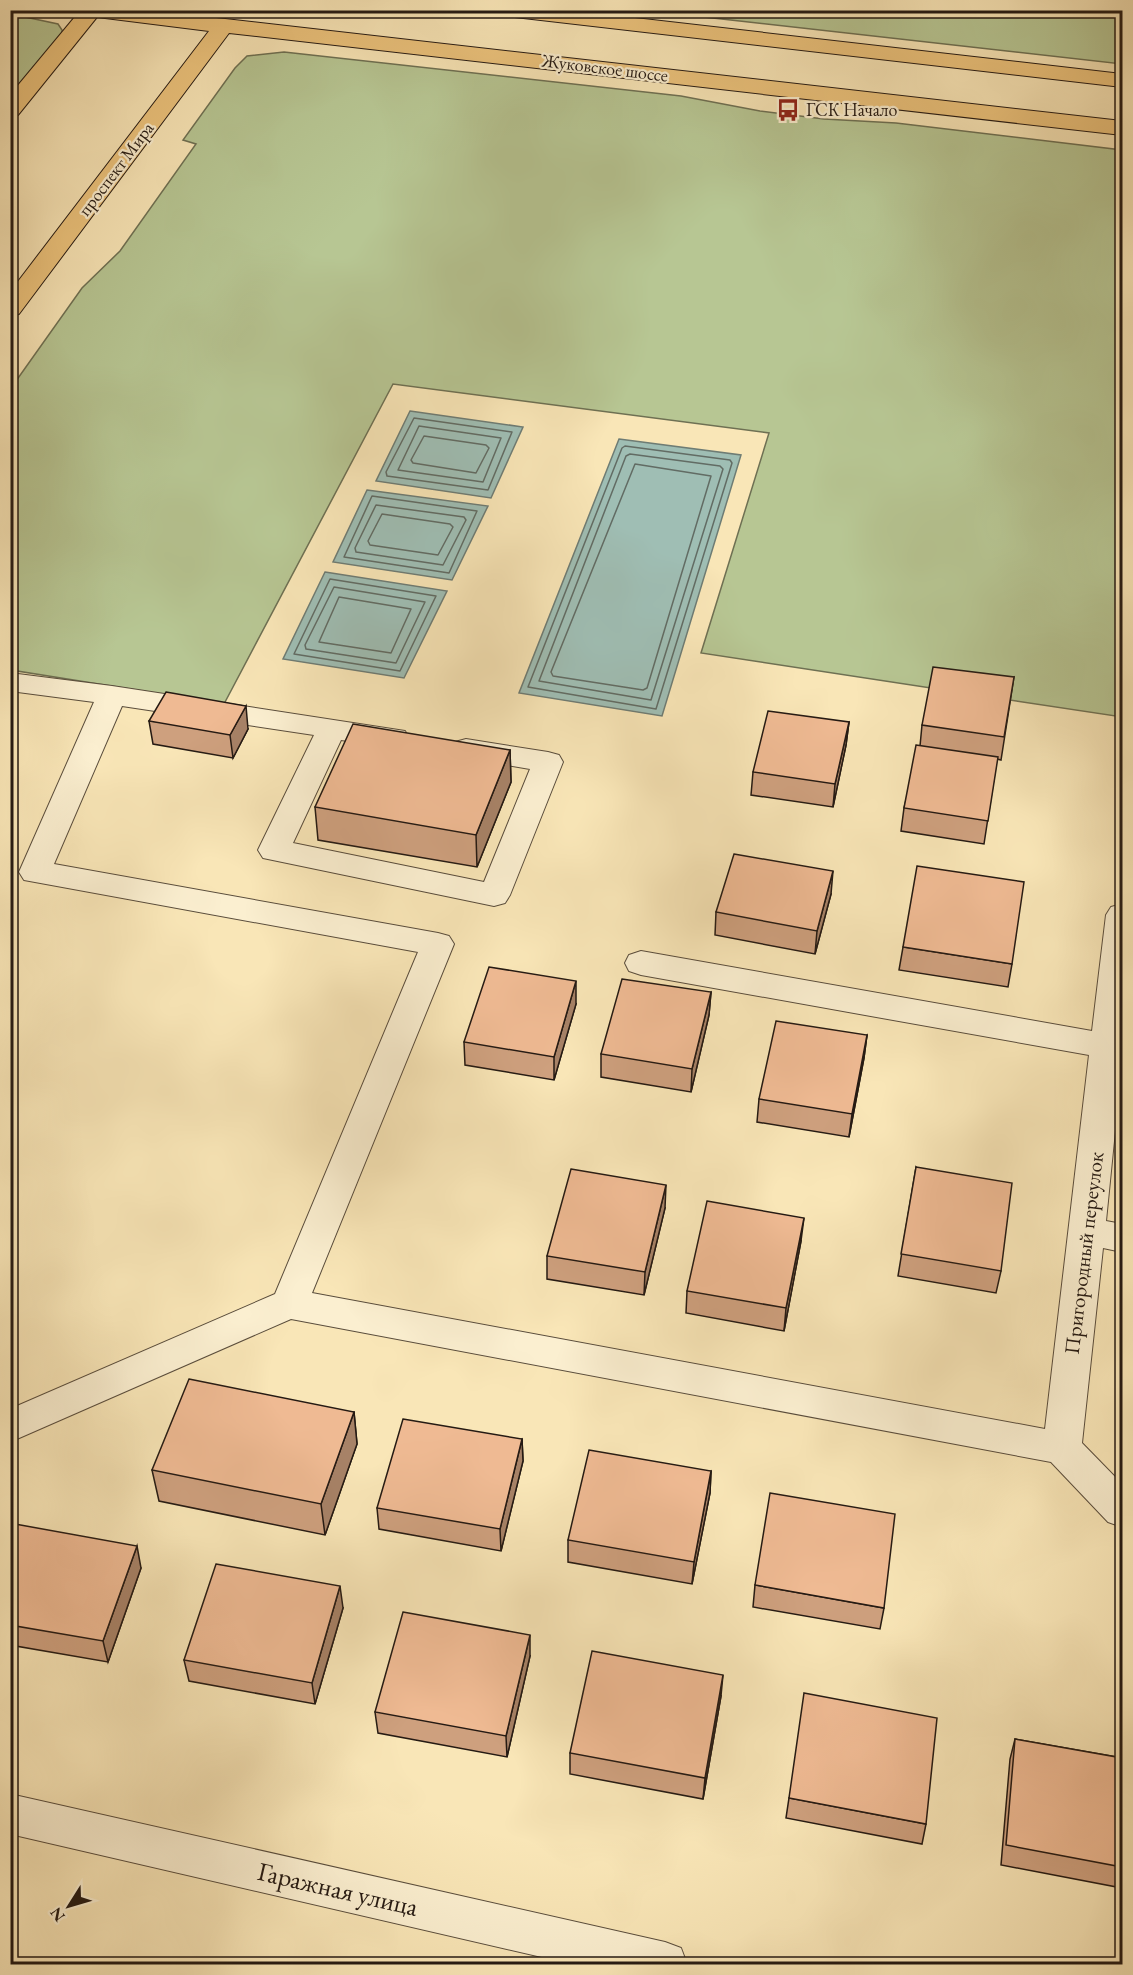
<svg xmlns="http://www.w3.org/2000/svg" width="1133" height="1975" font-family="'EB Garamond',serif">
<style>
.green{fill:#b7c693;stroke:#6e7053;stroke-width:1.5}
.water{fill:#9fbeb4;stroke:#6e7c74;stroke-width:1.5}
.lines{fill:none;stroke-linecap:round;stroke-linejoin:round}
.shore{stroke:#626c64;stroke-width:1.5}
.minor-casing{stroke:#5a4d3c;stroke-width:2}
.major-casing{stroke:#251a13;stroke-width:2}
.minor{fill:#fbefd0;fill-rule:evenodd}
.major{fill:#ecc37c;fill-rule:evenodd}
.wall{fill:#cea07e;stroke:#251a13;stroke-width:1.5}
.shaded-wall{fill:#a78267;stroke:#251a13;stroke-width:1.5}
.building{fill:#efba93;stroke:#251a13;stroke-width:1.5}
.labels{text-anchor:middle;stroke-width:4.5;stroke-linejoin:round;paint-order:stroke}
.far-street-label{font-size:18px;fill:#251a13;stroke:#fbefd0}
.far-poi-label{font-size:18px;fill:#251a13;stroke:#fbefd0;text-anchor:start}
.street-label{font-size:21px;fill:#251a13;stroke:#fbefd0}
.near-street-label{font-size:26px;fill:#251a13;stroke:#fbefd0}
</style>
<rect width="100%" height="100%" fill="#f9e6b7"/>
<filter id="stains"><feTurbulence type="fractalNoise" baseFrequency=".00333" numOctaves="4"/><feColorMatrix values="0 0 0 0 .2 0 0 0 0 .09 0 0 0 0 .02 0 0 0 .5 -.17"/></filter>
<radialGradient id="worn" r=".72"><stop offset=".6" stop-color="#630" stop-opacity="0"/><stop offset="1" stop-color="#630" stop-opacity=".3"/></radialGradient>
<path class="green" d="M648 11H1122V64L677 14Z
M11 14 58 24 62 30V36L11 99Z
M284 52 681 96 760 111 824 119 896 123 1122 150V717L701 653 769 433 393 384 224 704 11 670V388L82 288 120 251 196 144 183 140 235 68 247 56Z"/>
<path class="water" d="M410 411 523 427 491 498 376 481Z
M619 439 741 455 662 716 519 693Z
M367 490 488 506 452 580 333 562Z
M325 572 447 591 404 678 283 659Z"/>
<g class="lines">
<path class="shore" d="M414 418 512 432 488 490 387 476 386 472Z
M419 426 501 438 483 482 398 470Z
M424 436 486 445 489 448 476 473 413 463 411 460Z
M625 446 730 460 732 463 656 709 528 687 622 448Z
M630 454 720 466 723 469 651 700 539 681 626 456Z
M635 464 711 476 647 688 643 690 553 676 551 672Z
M372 496 477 511 449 573 344 557Z
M376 505 464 517 466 520 443 565 356 552 355 548Z
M382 514 450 524 453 527 438 555 370 545 368 541Z
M330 579 436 596 400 671 294 654Z
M334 587 425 602 396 663 306 649 305 645Z
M339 597 411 609 391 653 319 642Z"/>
<g class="minor-casing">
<path id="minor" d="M10 673 112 686 405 731 409 738 405 745 394 748 341 740 293 843 484 882 530 769 455 756 451 749 455 742 466 739 548 752 559 755 563 762 510 895 505 903 494 906 263 858 258 850 314 735 122 706 54 864 438 933 449 936 454 944 312 1293 1045 1429 1089 1055 641 975 629 971 625 963 629 955 641 951 1092 1031 1106 915 1111 907 1122 904V1061L1106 1221 1122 1224V1252L1103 1248 1082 1443 1122 1484V1527L1108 1522 1051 1462 291 1319 10 1442V1409L275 1294 418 952 24 880 19 872 94 702 10 691Z
M10 1794 665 1942 681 1948 687 1964H572L10 1834Z"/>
</g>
<g class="major-casing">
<path id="major" d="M78 10H146L1122 121V135L229 33 19 314 10 316V292L209 31 97 17 18 115 10 117V95L79 12Z
M495 10H565L1122 74V87L505 16 498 14Z"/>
</g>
<use href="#minor" class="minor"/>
<use href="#major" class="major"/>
</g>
<path class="wall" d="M1014 677 1001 760 997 759 984 844 901 831 904 808 920 746 922 725Z
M149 721 248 729 233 758 153 744Z
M849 722 846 745 833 807 751 795 753 772Z
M510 750 511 782 477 867 318 840 315 807Z
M831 894 815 954 715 935 716 912Z
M903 947 1012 964 1008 987 899 970Z
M711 992 709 1015 691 1092 601 1077V1054Z
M576 1004 554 1080 465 1065 464 1042Z
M867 1035 864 1058 849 1137 757 1122 759 1099Z
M916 1167 1001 1271 996 1293 898 1276Z
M665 1208 644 1295 547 1279V1256Z
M801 1241 784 1331 686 1313 687 1291Z
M354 1412 357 1444 325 1535 159 1501 152 1470Z
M522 1439 523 1461 501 1551 379 1529 377 1508Z
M711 1471 710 1493 692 1584 568 1562V1540Z
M10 1536 141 1568 108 1662 10 1645Z
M755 1585 884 1608 880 1629 753 1607Z
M343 1608 315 1704 189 1681 184 1660Z
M530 1656 507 1757 378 1733 375 1712Z
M721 1696 703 1799 570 1774V1753Z
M1015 1739 1122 1758V1888L1001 1865 1010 1759Z
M789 1798 926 1824 922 1844 786 1818Z"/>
<path class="shaded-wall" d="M246 706 248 729 233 758 230 735Z
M849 722 846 745 833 807 835 784Z
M510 750 511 782 477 867 476 835Z
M833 871 831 894 815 954 817 931Z
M576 981V1004L554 1080V1057Z
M711 992 709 1015 691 1092 692 1069Z
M867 1035 864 1058 849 1137 852 1114Z
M666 1185 665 1208 644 1295 645 1272Z
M804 1218 801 1241 784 1331 786 1308Z
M354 1412 357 1444 325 1535 321 1504Z
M522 1439 523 1461 501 1551 500 1529Z
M711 1471 710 1493 692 1584 694 1562Z
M137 1546 141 1568 108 1662 103 1641Z
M340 1586 343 1608 315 1704 312 1683Z
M530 1635V1656L507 1757 506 1736Z
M723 1675 721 1696 703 1799 705 1778Z"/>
<path class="building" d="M933 667 1014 677 1004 737 922 725Z
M166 692 246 706 230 735 149 721Z
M768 711 849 722 835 784 753 772Z
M353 724 510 750 476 835 315 807Z
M916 745 998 757 988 821 904 808Z
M734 854 833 871 817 931 716 912Z
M917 866 1024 882 1012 964 903 947Z
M489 967 576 981 554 1057 464 1042Z
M622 979 711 992 692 1069 601 1054Z
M776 1021 867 1035 852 1114 759 1099Z
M916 1167 1012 1183 1001 1271 901 1254Z
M571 1169 666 1185 645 1272 547 1256Z
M707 1201 804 1218 786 1308 687 1291Z
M189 1379 354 1412 321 1504 152 1470Z
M403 1419 522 1439 500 1529 377 1508Z
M589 1450 711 1471 694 1562 568 1540Z
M770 1493 895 1514 884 1608 755 1585Z
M15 1524 137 1546 103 1641 10 1625V1536Z
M216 1564 340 1586 312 1683 184 1660Z
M403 1612 530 1635 506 1736 375 1712Z
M592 1651 723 1675 705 1778 570 1753Z
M804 1693 937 1718 926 1824 789 1798Z
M1015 1739 1122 1758V1867L1006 1845Z"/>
<defs>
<g id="bus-bare" transform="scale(1.8)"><path d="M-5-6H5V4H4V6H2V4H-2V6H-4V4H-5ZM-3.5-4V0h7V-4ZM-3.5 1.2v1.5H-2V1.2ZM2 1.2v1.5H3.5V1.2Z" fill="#8f2418" stroke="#fbefd0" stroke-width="2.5" paint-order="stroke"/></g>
</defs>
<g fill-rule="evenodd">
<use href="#bus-bare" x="788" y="110"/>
</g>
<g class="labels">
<g class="far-street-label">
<text transform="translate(605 68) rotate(7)" y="6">Жуковское шоссе</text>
<text transform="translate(116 169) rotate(-53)" y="6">проспект Мира</text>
</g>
<g class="far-poi-label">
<text x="806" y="116">ГСК Начало</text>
</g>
<g class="street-label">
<text transform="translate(1084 1253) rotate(-83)" y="7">Пригородный переулок</text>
</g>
<g class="near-street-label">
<text transform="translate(338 1889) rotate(13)" y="9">Гаражная улица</text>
</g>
</g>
<rect width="1133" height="1975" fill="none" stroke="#f9e6b7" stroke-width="36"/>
<rect x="12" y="12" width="1109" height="1951" fill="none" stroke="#251a13" stroke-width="3"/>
<rect x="18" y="18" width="1097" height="1939" fill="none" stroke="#251a13" stroke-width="1.5"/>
<g transform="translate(69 1906) rotate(233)" stroke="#fbefd0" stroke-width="4.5" paint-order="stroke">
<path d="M0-4.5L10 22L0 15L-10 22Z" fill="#251a13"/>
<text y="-9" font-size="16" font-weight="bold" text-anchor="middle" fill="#251a13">N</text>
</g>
<rect width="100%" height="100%" filter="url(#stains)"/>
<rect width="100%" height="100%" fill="url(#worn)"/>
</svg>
